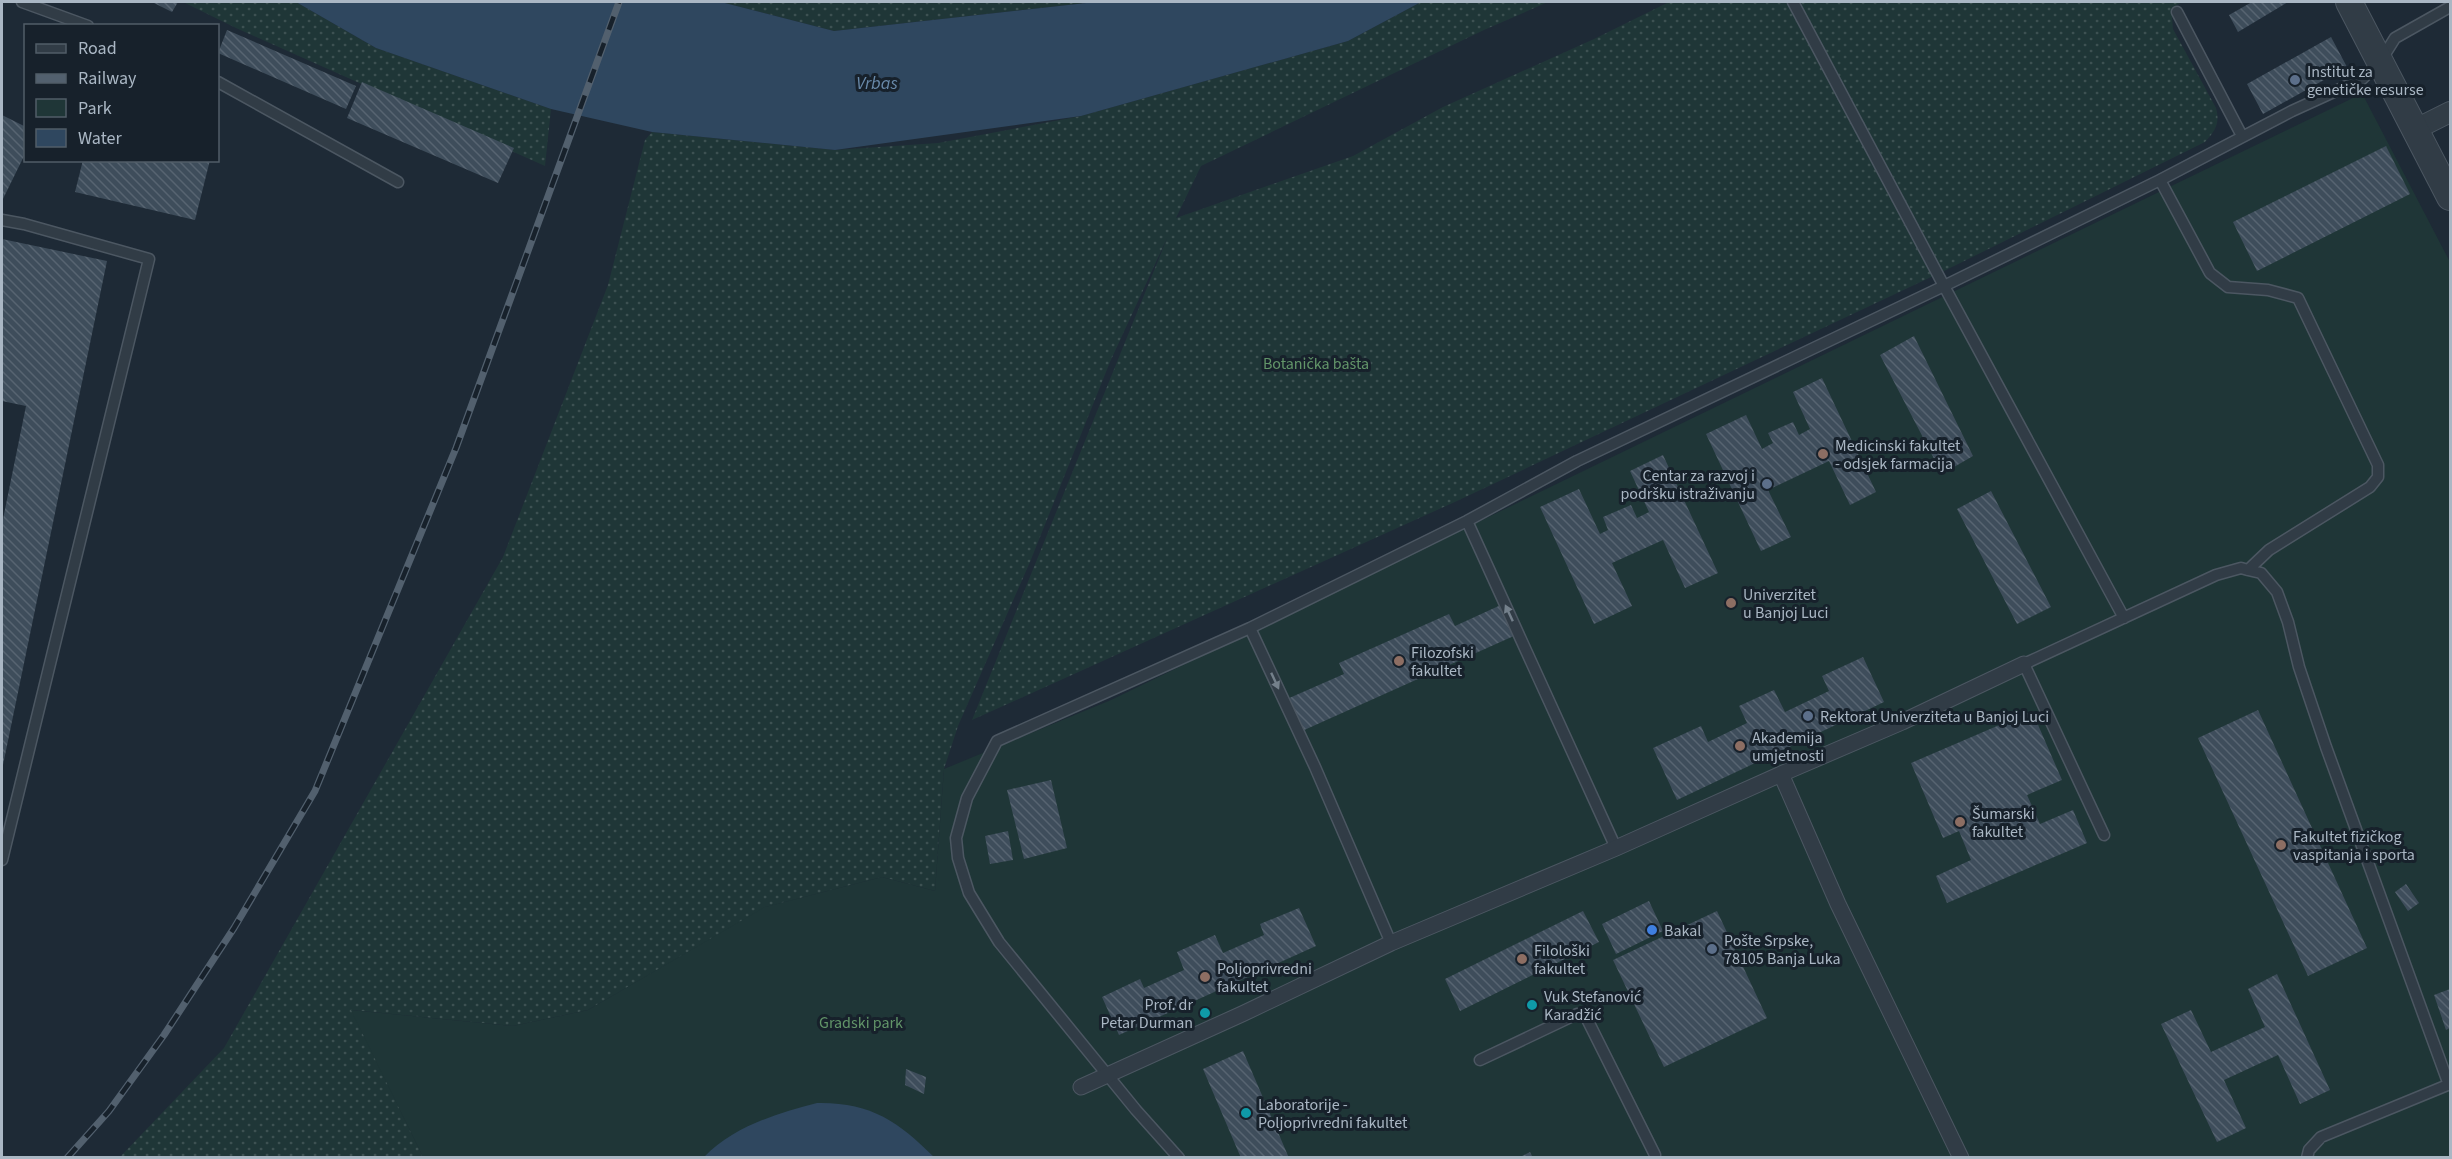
<svg xmlns="http://www.w3.org/2000/svg" width="2452" height="1159" font-family="'Source Sans 3',sans-serif">
<style>
.grass{fill:url(#grass-dots)}
.park{fill:#1f3637}
.water{fill:#2f475f}
.building{fill:url(#building-back-hatch)}
.lines{fill:none;stroke-linecap:round;stroke-linejoin:round}
.service-casing{stroke:#4c5762;stroke-width:13}
.pedestrian-casing{stroke:#4c5762;stroke-width:17}
.minor-casing{stroke:#4c5762;stroke-width:22}
.tertiary-casing{stroke:#4c5762;stroke-width:28}
.service{stroke:#313c46;stroke-width:10}
.pedestrian{stroke:#313c46;stroke-width:15}
.minor{stroke:#313c46;stroke-width:20}
.tertiary{stroke:#313c46;stroke-width:26}
.rail-casing{stroke:#52606e;stroke-width:7}
.rail{stroke:#17212b;stroke-width:4.5;stroke-dasharray:14;stroke-linecap:butt}
.oneway{fill:#74808b}
.service-dot{fill:#5c6f8a;stroke:#17212b;stroke-width:2}
.education-dot{fill:#8d6e63;stroke:#17212b;stroke-width:2}
.shop-dot{fill:#3f7fe0;stroke:#17212b;stroke-width:2}
.culture-dot{fill:#0f9aa8;stroke:#17212b;stroke-width:2}
.labels{text-anchor:middle;stroke-width:6;stroke-linejoin:round;paint-order:stroke}
.poi-label{font-size:16px;fill:#aab7c4;stroke:#17212b;text-anchor:start}
.park-label{font-size:16px;fill:#629569;stroke:#17212b}
.water-label{font-size:18px;font-style:italic;fill:#698aaa;stroke:#17212b}
</style>
<defs>
<pattern id="grass-dots" width="8" height="8" patternUnits="userSpaceOnUse" patternTransform="scale(1.5)"><rect width="8" height="8" fill="#1f3637"/><path d="M2 2h.1M6 6h.1" fill="none" stroke="#3d5152" stroke-width="1.8" stroke-linecap="round"/></pattern>
<pattern id="building-back-hatch" width="6" height="6" patternUnits="userSpaceOnUse" patternTransform="scale(1.5)"><rect width="6" height="6" fill="#3e4d5b"/><path d="M-1 5l2 2M0 0l6 6M5-1l2 2" fill="none" stroke="#576471"/></pattern>
</defs>
<rect width="100%" height="100%" fill="#1e2a36"/>
<path class="grass" d="M183 2H296L376 48 551 109 545 166 236 28Z
M721 2H1095L834 31Z
M1421 2H1548L1484 30 1201 166 1176 218 1353 156 1443 107 1594 39 1669 2H2182L2175 6 2172 18 2173 29 2216 108C2220 123 2216 130 2205 142L1946 270 1457 501 972 720 1168 236 1110 362 1030 562 958 726 944 769 935 891 882 877 766 907 588 1010 513 1026 352 1010 423 1157 119 1158 224 1048 503 557 608 285 645 140 652 132 835 150 938 143 1081 116 1348 41Z"/>
<path class="park" d="M2357 96 2364 97 2450 262V1157H423L351 1010 513 1026 588 1010 765 907 882 877 935 891 944 769 1111 700Z"/>
<path class="water" d="M296 2H721L834 31 1095 2H1421L1348 41 1081 116 835 150 652 132 551 109 376 48Z
M817 1103C870 1102 898 1121 934 1157H704C735 1126 775 1114 817 1103Z"/>
<path class="building" d="M152 2H178L172 12Z
M2252 2H2288L2238 32 2229 15Z
M227 30 356 86 346 109 218 53Z
M2331 37 2347 67 2263 114 2247 84Z
M362 82 514 148 498 183 347 118Z
M2 115 26 127V152L2 201Z
M2386 146 2410 194 2257 271 2233 222Z
M83 160H210L195 220 75 192Z
M2 239 107 261 3 765 2 524 26 406 2 401Z
M1914 336 1973 456 1942 474 1880 355Z
M1822 378 1876 492 1850 505 1829 461 1768 490 1791 537 1761 551 1706 434 1746 415 1762 449 1773 443 1768 433 1793 422 1799 435 1810 429 1793 392Z
M1663 455 1718 573 1685 588 1663 540 1612 563 1632 606 1594 624 1540 507 1579 489 1600 534 1608 530 1603 517 1631 505 1637 518 1649 512 1630 471Z
M1991 491 2051 607 2017 624 1957 509Z
M1503 604 1516 635 1302 731 1287 699 1344 674 1339 663 1449 614 1455 626Z
M1863 657 1884 702 1677 800 1653 748 1701 726 1708 742 1747 723 1739 706 1774 690 1785 712 1829 691 1822 676Z
M2258 710 2367 948 2308 976 2198 738Z
M2032 711 2062 780 2027 795 2040 824 2073 810 2087 843 1947 903 1936 876 1971 860 1959 831 1943 838 1911 763Z
M1051 780 1067 848 1024 859 1007 790Z
M1008 831 1013 860 990 864 985 836Z
M2406 884 2419 903 2408 911 2395 892Z
M1649 901 1663 931 1616 954 1602 924Z
M1299 908 1316 946 1119 1035 1102 997 1140 979 1144 988 1184 970 1177 952 1215 935 1223 953 1264 935 1260 924Z
M1583 911 1599 942 1460 1011 1445 979Z
M1717 911 1767 1018 1664 1067 1613 960Z
M2277 974 2330 1090 2300 1104 2278 1055 2224 1080 2246 1128 2217 1142 2161 1024 2191 1010 2211 1052 2265 1027 2248 989Z
M2450 989V1028L2446 1030 2434 995Z
M1243 1051 1289 1158H1241L1203 1069Z
M906 1069 926 1077 924 1094 905 1085Z
M1530 1152 1533 1158H1518Z"/>
<g class="lines">
<g class="service-casing">
<path id="service" d="M22 2 88 26
M1793 2 1944 286 2124 618
M2177 12 2242 136
M218 82 398 182
M2160 180 2210 273 2228 287 2268 290 2298 298 2378 465V477L2370 487 2269 550 2248 570
M2 220 24 224 149 259 2 860
M1467 521 1616 848
M1250 628 1315 767 1391 943
M2104 835 2024 664 2216 575 2241 568 2248 570 2261 573 2277 592 2288 622 2299 667 2326 747 2449 1085
M1480 1060 1577 1014 1586 1017 1655 1155
M1179 1158 1136 1110 999 942 969 893 958 858 956 838 967 798 997 741 1250 628 1467 521 1577 461 1944 286 2160 180 2292 111 2362 79 2380 62 2395 38 2450 7
M2307 1158 2309 1150 2321 1137 2450 1084"/>
</g>
<g class="pedestrian-casing">
<path id="pedestrian" d="M1781 774 1902 722 2024 664
M1081 1087 1242 1014 1391 943 1616 848 1781 774 1838 904 1961 1158"/>
</g>
<g class="minor-casing">
<path id="minor" d="M2416 129 2450 112"/>
</g>
<g class="tertiary-casing">
<path id="tertiary" d="M2349 2 2450 197"/>
</g>
<use href="#service" class="service"/>
<use href="#pedestrian" class="pedestrian"/>
<use href="#minor" class="minor"/>
<use href="#tertiary" class="tertiary"/>
<g class="rail-casing">
<path id="rail" d="M67 1158 109 1111 164 1035 234 928 315 791 456 448 619 2"/>
</g>
<use href="#rail" class="rail"/>
</g>
<defs><path id="oneway-solid" d="M-6-.8H1V-3.2L6.5 0L1 3.2V.8H-6Z" transform="scale(1.5)"/></defs>
<g class="oneway">
<use href="#oneway-solid" transform="translate(1509 613) rotate(-115)"/>
<use href="#oneway-solid" transform="translate(1275 681) rotate(65)"/>
</g>
<g class="service-dot">
<circle cx="2295" cy="80" r="6"/>
<circle cx="1767" cy="484" r="6"/>
<circle cx="1808" cy="716" r="6"/>
<circle cx="1712" cy="949" r="6"/>
</g>
<g class="education-dot">
<circle cx="1823" cy="454" r="6"/>
<circle cx="1731" cy="603" r="6"/>
<circle cx="1399" cy="661" r="6"/>
<circle cx="1740" cy="746" r="6"/>
<circle cx="1960" cy="822" r="6"/>
<circle cx="2281" cy="845" r="6"/>
<circle cx="1522" cy="959" r="6"/>
<circle cx="1205" cy="977" r="6"/>
</g>
<circle class="shop-dot" cx="1652" cy="930" r="6"/>
<g class="culture-dot">
<circle cx="1532" cy="1005" r="6"/>
<circle cx="1205" cy="1013" r="6"/>
<circle cx="1246" cy="1113" r="6"/>
</g>
<g class="labels">
<g class="poi-label">
<text x="2307" y="77">Institut za<tspan x="2307" dy="18">genetičke resurse</tspan></text>
<text x="1835" y="451">Medicinski fakultet<tspan x="1835" dy="18">- odsjek farmacija</tspan></text>
<text x="1755" y="481" text-anchor="end">Centar za razvoj i<tspan x="1755" dy="18">podršku istraživanju</tspan></text>
<text x="1743" y="600">Univerzitet<tspan x="1743" dy="18">u Banjoj Luci</tspan></text>
<text x="1411" y="658">Filozofski<tspan x="1411" dy="18">fakultet</tspan></text>
<text x="1820" y="722">Rektorat Univerziteta u Banjoj Luci</text>
<text x="1752" y="743">Akademija<tspan x="1752" dy="18">umjetnosti</tspan></text>
<text x="1972" y="819">Šumarski<tspan x="1972" dy="18">fakultet</tspan></text>
<text x="2293" y="842">Fakultet fizičkog<tspan x="2293" dy="18">vaspitanja i sporta</tspan></text>
<text x="1664" y="936">Bakal</text>
<text x="1724" y="946">Pošte Srpske,<tspan x="1724" dy="18">78105 Banja Luka</tspan></text>
<text x="1534" y="956">Filološki<tspan x="1534" dy="18">fakultet</tspan></text>
<text x="1217" y="974">Poljoprivredni<tspan x="1217" dy="18">fakultet</tspan></text>
<text x="1544" y="1002">Vuk Stefanović<tspan x="1544" dy="18">Karadžić</tspan></text>
<text x="1193" y="1010" text-anchor="end">Prof. dr<tspan x="1193" dy="18">Petar Durman</tspan></text>
<text x="1258" y="1110">Laboratorije -<tspan x="1258" dy="18">Poljoprivredni fakultet</tspan></text>
</g>
<g class="park-label">
<text x="1316" y="369">Botanička bašta</text>
<text x="861" y="1028">Gradski park</text>
</g>
<g class="water-label">
<text x="877" y="89">Vrbas</text>
</g>
</g>
<rect width="2452" height="1159" fill="none" stroke="#aab7c4" stroke-width="6"/>
<rect x="24" y="24" width="195" height="138" fill="#17212b" stroke="#525d68" stroke-width="1.5"/>
<rect x="36" y="44" width="30" height="9" fill="#313c46" stroke="#525d68" stroke-width="1.5"/>
<text x="78" y="54" font-size="18" fill="#aab7c4">Road</text>
<rect x="36" y="74" width="30" height="9" fill="#52606e" stroke="#525d68" stroke-width="1.5"/>
<text x="78" y="84" font-size="18" fill="#aab7c4">Railway</text>
<rect x="36" y="99" width="30" height="18" fill="#1f3637" stroke="#525d68" stroke-width="1.5"/>
<text x="78" y="114" font-size="18" fill="#aab7c4">Park</text>
<rect x="36" y="129" width="30" height="18" fill="#2f475f" stroke="#525d68" stroke-width="1.5"/>
<text x="78" y="144" font-size="18" fill="#aab7c4">Water</text>
</svg>
